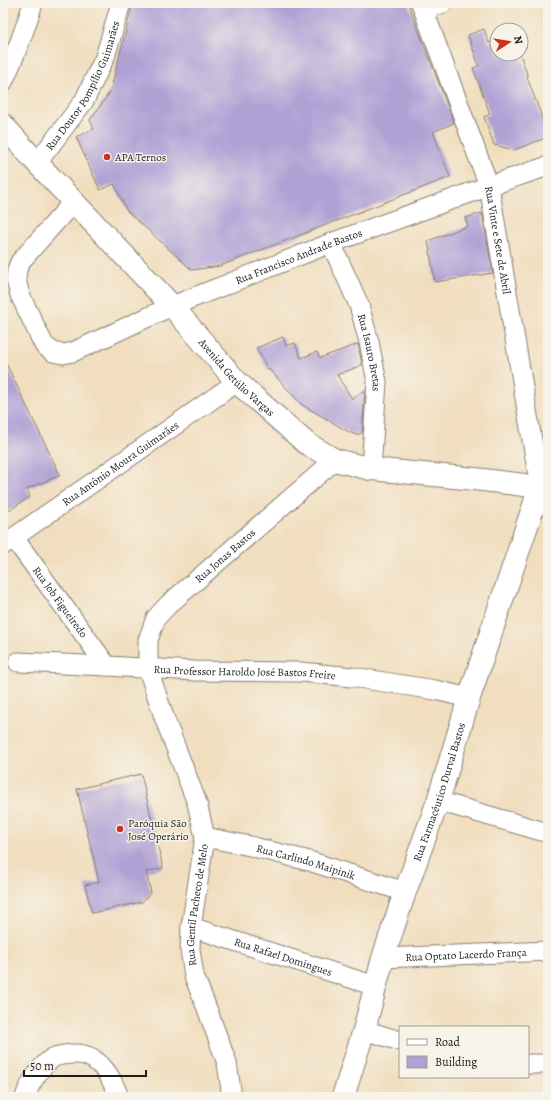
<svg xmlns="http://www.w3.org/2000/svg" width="551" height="1100" font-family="Alegreya,serif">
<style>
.building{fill:#b0a1d5}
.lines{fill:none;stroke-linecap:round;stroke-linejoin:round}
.minor-casing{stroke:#867d6e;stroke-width:21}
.major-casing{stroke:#867d6e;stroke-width:24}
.minor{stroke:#fff;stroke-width:19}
.major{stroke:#fff;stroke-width:22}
.poi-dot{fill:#c8321e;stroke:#f7f3e8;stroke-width:1.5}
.labels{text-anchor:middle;stroke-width:3;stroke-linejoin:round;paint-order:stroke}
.street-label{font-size:11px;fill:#1c1c1c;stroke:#f7f3e8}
.poi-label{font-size:11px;fill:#1c1c1c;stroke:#f7f3e8;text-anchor:start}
</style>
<rect width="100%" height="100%" fill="#f7f3e8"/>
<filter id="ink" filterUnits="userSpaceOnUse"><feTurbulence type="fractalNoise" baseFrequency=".025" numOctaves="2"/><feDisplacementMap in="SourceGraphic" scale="8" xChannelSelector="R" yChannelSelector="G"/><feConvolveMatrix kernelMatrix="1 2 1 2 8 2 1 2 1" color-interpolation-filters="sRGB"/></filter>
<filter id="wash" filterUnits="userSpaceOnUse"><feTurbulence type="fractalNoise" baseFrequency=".012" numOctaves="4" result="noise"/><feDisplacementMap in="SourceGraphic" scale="16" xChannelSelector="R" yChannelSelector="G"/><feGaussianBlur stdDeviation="0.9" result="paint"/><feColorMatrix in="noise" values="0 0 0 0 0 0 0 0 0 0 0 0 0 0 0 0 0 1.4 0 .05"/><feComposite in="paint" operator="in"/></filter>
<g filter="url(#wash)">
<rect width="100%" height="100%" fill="#f1debf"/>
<g id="blocks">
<path class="building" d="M133 3H408L454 123 433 132 450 177 220 266 192 270 127 211 114 184 100 190 76 137 94 129 90 120 110 92Z
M484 29 489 43 497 39V54H520L528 77H527L548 134V137L514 150 494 145 484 117 490 114 473 68 479 66 468 35Z
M482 213 493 273 435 282 428 241 468 226 465 218Z
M283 337 286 346 295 343 301 358 317 352 320 358 358 344 362 365 337 375 352 399 365 390 362 433 356 435 349 432 301 404 269 369 268 370 256 348Z
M3 357 60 475 27 489 30 497 3 514Z
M141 774 163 868 146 872 151 892 142 902 92 913 85 885 99 882 77 789Z"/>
</g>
</g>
<g filter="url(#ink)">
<use href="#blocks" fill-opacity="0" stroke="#867d6e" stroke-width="1"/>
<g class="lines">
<g class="minor-casing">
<g id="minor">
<path id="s1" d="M421 3 489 186 540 487"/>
<path d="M424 10 443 3"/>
<path d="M3 82C15 56 25 30 33 3"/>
<path id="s2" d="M37 163 84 101 105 57 121 3"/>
<path id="s3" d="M74 201 20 262 17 270 16 280 20 295 44 345 53 352 63 354 73 352 172 306 331 243 489 186 548 166"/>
<path id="s4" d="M331 243 359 305 369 342 377 382 371 469"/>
<path id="s5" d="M14 538 107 666"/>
<path id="s6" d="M3 545 237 382"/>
<path id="s7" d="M18 662 107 666 195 671 301 672 352 677 435 690 469 698"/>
<path d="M438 801 548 833"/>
<path id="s8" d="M205 837 250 846 309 861 405 892"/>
<path id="s9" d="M191 927 375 986"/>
<path id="s10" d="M383 958 548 951"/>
<path d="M364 1030 400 1041"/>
<path d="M528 1064H548"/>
<path d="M25 1097C29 1085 40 1067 51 1059 58 1054 77 1053 84 1055 89 1056 95 1060 98 1063 109 1072 114 1085 119 1097"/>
<path id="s11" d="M232 1097 227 1063 206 1006 194 976 190 949 191 927 205 837 197 803 164 717 148 669V640L156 618 168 605 335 460"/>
</g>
</g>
<g class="major-casing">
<g id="major">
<path id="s12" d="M3 125 37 163 172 306 237 382 306 443 335 460 371 469 475 479 548 488"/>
<path id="s13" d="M343 1097 364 1030 383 958 405 892 438 801 469 698 540 487"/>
</g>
</g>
<use href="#minor" class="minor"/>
<use href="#major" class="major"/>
</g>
</g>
<g class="poi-dot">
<circle cx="107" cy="157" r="4"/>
<circle cx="120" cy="829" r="4"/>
</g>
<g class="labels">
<g class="street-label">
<text dy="4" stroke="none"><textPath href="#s2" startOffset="91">Rua Doutor Pompílio Guimarães</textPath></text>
<text dy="4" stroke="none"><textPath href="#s1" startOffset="250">Rua Vinte e Sete de Abril</textPath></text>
<text dy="4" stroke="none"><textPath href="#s3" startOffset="448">Rua Francisco Andrade Bastos</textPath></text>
<text dy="4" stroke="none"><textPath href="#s4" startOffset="117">Rua Isauro Bretas</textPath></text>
<text dy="4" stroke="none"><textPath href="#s12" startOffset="344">Avenida Getúlio Vargas</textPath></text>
<text dy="4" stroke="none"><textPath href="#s6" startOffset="143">Rua Antônio Moura Guimarães</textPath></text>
<text dy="4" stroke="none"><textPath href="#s11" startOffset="591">Rua Jonas Bastos</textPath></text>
<text dy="4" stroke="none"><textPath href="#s5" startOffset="79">Rua Job Figueiredo</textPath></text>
<text dy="4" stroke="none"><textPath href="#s7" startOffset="227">Rua Professor Haroldo José Bastos Freire</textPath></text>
<text dy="4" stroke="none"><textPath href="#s13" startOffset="320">Rua Farmacêutico Durval Bastos</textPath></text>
<text dy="4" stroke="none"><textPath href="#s8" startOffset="104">Rua Carlindo Maipinik</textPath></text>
<text dy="4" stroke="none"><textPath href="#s11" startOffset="199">Rua Gentil Pacheco de Melo</textPath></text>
<text dy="4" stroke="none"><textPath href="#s10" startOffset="83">Rua Optato Lacerdo França</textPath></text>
<text dy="4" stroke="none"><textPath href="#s9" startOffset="97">Rua Rafael Domingues</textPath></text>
</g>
<g class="poi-label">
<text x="115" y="161">APA Ternos</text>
<text x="128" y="827">Paróquia São<tspan x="128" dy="13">José Operário</tspan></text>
</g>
</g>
<rect width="551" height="1100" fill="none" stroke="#f7f3e8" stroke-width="16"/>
<rect x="399" y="1026" width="130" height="52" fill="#f7f3e8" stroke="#9f9d96"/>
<rect x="407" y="1039" width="20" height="6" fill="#ffffff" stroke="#9f9d96"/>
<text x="435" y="1046" font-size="12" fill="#1c1c1c">Road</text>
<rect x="407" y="1056" width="20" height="12" fill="#b0a1d5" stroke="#9f9d96"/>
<text x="435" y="1066" font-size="12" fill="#1c1c1c">Building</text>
<g transform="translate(509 42) rotate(78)"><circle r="19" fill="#f7f3e8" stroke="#9f9d96"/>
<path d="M0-3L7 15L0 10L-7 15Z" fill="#c8321e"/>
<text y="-6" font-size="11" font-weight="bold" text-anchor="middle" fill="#1c1c1c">N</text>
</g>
<path d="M24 1070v6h122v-6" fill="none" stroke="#1c1c1c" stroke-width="2"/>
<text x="30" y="1070" font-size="12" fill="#1c1c1c" stroke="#f7f3e8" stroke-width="3" paint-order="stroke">50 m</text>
</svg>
